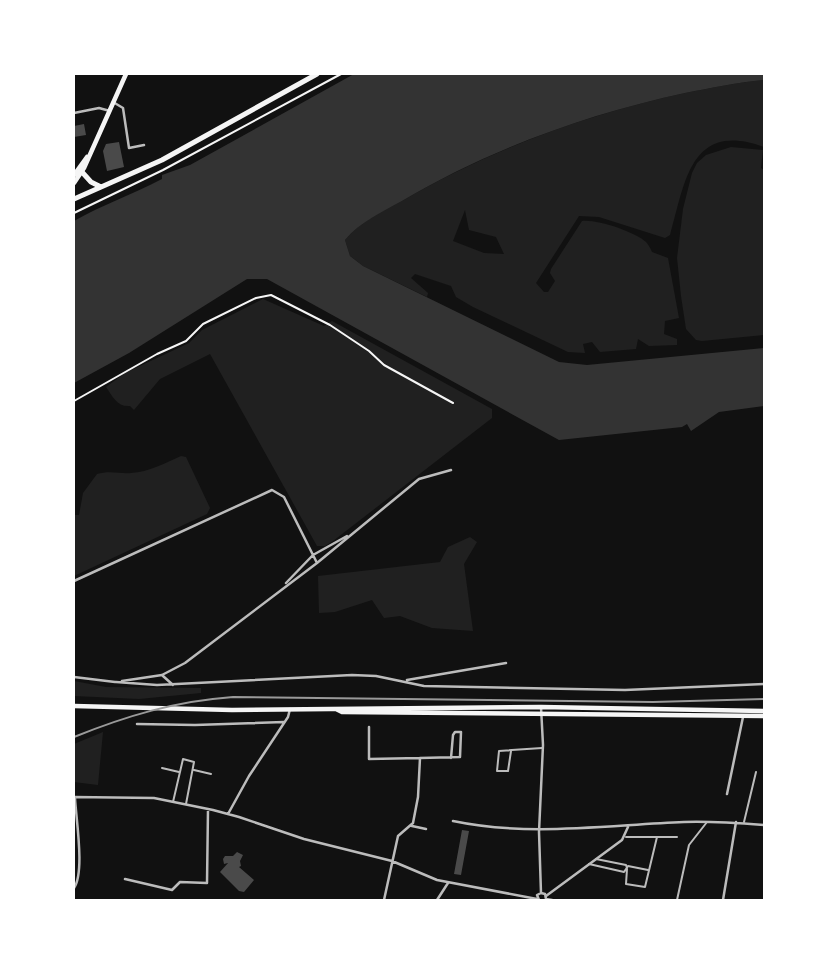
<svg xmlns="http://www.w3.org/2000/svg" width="838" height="974" font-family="Arial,sans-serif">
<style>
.green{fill:#202020;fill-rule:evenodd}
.water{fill:#333}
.building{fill:#4a4a4a}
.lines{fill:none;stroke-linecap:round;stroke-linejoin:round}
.path{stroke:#f5f5f5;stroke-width:2}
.service{stroke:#bcbcbc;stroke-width:2}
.minor{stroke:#bcbcbc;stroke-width:2.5}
.secondary{stroke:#f5f5f5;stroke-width:4.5}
.primary{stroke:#f5f5f5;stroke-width:4.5}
.motorway{stroke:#f5f5f5;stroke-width:5}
.rail{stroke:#9a9a9a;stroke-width:2}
</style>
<rect width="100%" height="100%" fill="#111"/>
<path class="green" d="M764 80V147C690 120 685 183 670 235L665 238 599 217 579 216 536 283 544 292H548L555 281 550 273 551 269 582 221C597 219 635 232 646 242 648 244 651 249 652 252L668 258 679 318 665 321 664 334 677 339V345L649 346 638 339 636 349 600 352 592 342 583 344 585 353 568 352 473 307 456 297 451 286 415 274 411 278 428 293 427 297 363 266 350 256 345 240C360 222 381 212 402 201 489 150 587 114 685 93 711 88 738 82 764 80ZM465 210 469 230 496 237 504 254 484 253 453 241Z
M731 147 763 150 761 168 764 170V335L702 341 696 340 686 329 681 296 677 258 683 209 692 173 697 163 706 155Z
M263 299 324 326 332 321 492 409V418L333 541 325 546H317L210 354 160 379 134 410 130 406C117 407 113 397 106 387L125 373 189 343 202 330Z
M181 456 186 457 210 508 207 514 74 576V515H79L83 493 97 474C110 470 119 474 131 473 149 472 165 463 181 456Z
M470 537 477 542 464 564 473 631 432 628 400 616 384 618 372 600 335 612 319 613 318 576 440 562 448 547Z
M74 681 106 687 201 688V693L139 699 74 696Z
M103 732 98 785 74 782V744Z"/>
<path class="water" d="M354 74H764V80C738 82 711 88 685 93 587 114 488 150 402 201 382 212 360 222 345 240L350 256 363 266 559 362 587 365 764 348V406L719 412 691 431 687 424 682 427 559 440 267 279H247L129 353 74 383V221C102 205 133 194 162 179V175L190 165Z"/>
<path class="building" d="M84 124 86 135 74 137V126Z
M119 142 124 167 107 171 103 151 106 144Z
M462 830 469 831 461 875 454 874Z
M237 852 243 855 240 861 241 866 239 867 254 880 244 892 239 891 220 872 228 863 224 864 223 859 225 856H233Z"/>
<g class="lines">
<path class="path" d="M74 213 163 170 341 74
M74 401 157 354 186 341 203 324 256 298 271 295 330 325 369 351 384 365 453 403"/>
<path class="service" d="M511 751 508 771H497L499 751 542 748
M162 768 179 772
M194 770 211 774
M173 802 183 759 194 762 186 804
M744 822 756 772
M626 837H677
M596 859 626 865 627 868
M589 864 624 872 628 866 648 870
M627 869 626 884 645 887 657 837
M677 900 689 845 707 822"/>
<path class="minor" d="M113 102 123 108 129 148 144 145
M74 113 99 108 110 111
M74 581 272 490 284 497 317 563
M286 583 313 555 347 536
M163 676 173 685
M74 677 115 682
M407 680 506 663
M122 681 162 675 185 663 317 563 419 479 451 470
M116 682 157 685 352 675 376 676 424 686 625 690 764 684
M541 707 543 745 539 832 541 893
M137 724 195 725 284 722
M369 727V759L420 758
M727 794 743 717
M74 797 154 798 213 810 239 817 304 839 392 861 437 880 537 899
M228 814 249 776 288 717 290 709
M453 821C529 837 607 825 684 822 711 821 738 823 764 825
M412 826 426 829
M125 879 172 890 180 882 207 883 208 809
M74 888C85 872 76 819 75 798
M546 896 622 840 628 827
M384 900 398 836 413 823 418 797 420 758 460 757 461 732H455L453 735 451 758
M437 900 448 883
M539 900 537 895 541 893 545 894 546 899 552 900
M723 900 736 822"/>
<path class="secondary" d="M74 175 87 157
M74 183 84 168 126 74"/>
<path class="primary" d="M74 706 232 710 541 707 764 711
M336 709 342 712 764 716"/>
<path class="motorway" d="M82 172 91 182 101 187
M74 199 162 160 317 74"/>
<path class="rail" d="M74 737C126 716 176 701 233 697L653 702 764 699"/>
</g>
<rect width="838" height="974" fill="none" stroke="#ffffff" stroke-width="150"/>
</svg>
